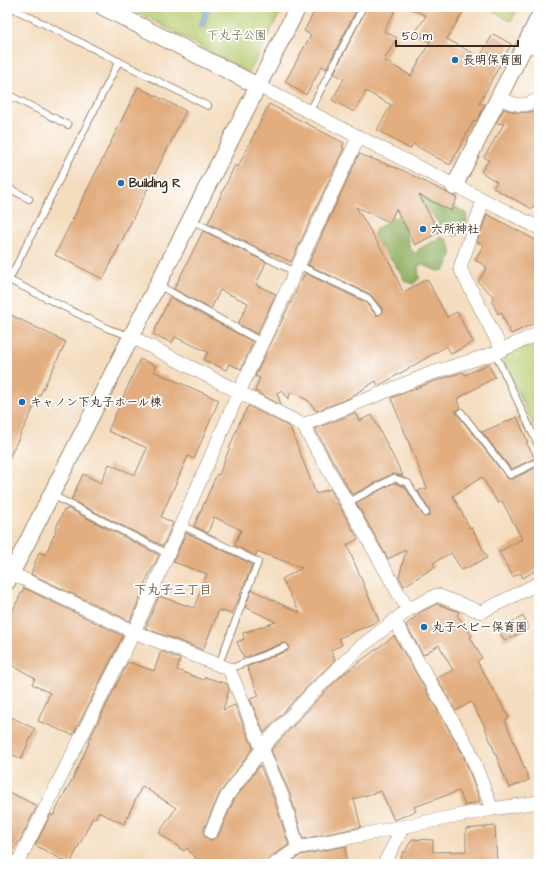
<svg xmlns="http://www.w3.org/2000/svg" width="546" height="871" font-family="'Architects Daughter','Klee One',sans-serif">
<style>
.green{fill:#b7cc71;stroke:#797b48}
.forest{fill:#91b063;stroke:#666d40}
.water{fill:#6da3db;stroke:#54667c}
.building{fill:#e2ad7f}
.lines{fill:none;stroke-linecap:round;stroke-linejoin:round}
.service-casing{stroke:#98846e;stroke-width:8}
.minor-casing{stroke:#98846e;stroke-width:14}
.tertiary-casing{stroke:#98846e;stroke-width:18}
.secondary-casing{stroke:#98846e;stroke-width:20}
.service{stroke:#fff;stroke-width:6}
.minor{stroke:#fff;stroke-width:13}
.tertiary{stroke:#fff;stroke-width:16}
.secondary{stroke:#fff;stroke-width:18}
.poi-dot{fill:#1f6fb2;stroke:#fff;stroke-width:1.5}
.labels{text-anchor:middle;stroke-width:3.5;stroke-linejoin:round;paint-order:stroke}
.park-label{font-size:12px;fill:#605b37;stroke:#fff}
.poi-label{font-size:12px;font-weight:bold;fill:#3b2a1e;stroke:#fff;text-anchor:start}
.neighbourhood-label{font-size:13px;font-weight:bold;fill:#755840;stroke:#fff}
</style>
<rect width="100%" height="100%" fill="#fff"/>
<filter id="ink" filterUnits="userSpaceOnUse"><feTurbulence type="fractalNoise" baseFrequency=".025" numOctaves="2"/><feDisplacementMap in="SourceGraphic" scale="8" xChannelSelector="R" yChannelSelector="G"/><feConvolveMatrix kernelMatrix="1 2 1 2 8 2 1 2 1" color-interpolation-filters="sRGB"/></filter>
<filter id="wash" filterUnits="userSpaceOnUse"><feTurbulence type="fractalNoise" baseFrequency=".012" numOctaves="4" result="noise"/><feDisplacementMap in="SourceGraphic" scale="16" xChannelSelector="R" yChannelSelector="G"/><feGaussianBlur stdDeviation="0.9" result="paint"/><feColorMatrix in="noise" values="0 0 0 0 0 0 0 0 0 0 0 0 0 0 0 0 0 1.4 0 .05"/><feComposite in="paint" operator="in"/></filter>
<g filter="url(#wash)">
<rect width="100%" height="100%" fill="#f4ddbf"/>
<path class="green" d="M129 7H283L249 73Z
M485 7H519L511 21Z
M539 341V411L536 413 539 422 533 424 502 357Z"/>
<path class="forest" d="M407 185 434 194 466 213C468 224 466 228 458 236L447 234 429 211 405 199Z
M399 215 403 217 410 248 416 254 419 249 441 237 447 240C454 252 452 258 444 270L437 271 422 264 418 266 419 279 414 284 405 281 394 263 375 240 374 234 376 229Z"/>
<path class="water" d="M205 7H210L204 28 199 27Z"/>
<g id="blocks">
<path class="building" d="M317 7H358L326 69 322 66 306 95 285 82 311 35 304 31Z
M367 7H397L384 31 397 38 384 60 411 76 430 42 415 33 426 16 408 7H455L463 12 447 39 480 57 493 34 511 44 479 104H485L477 121 474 120 450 165 413 144 410 149 377 130 391 105 366 91 354 112 332 100 344 79 334 73Z
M138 87 186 111 103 279 55 255Z
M269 104 344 143 342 147 344 148 291 262 271 252 270 254 208 223 235 165 238 167Z
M504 109 519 113 539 111 537 130 539 132V195L532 209 493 188 497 182 481 172 489 160 484 157 504 124 496 123Z
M359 154 402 170 457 198 451 211 419 195 439 232 415 245 396 209 390 222 356 207 391 265 403 292 427 279 447 317 457 312 473 342 451 354 447 346 380 385 378 386 376 381 347 399 316 411 309 401 291 392 288 399 282 390 277 393 281 405 255 391 260 378 255 376 305 273 365 302 376 315H379L382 312V308L370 294 308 265Z
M487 214 539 242V321L511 334 501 312 498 314 492 302 493 296 478 282 487 267 475 260 484 245 477 242Z
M203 231 266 262 256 285 276 294 257 334 238 324 248 303 220 290 211 309 174 289Z
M170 297 253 342 241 369 229 364 226 370 204 360 208 352 175 337 172 343 153 334Z
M7 313 66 342 7 462Z
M140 359 156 366 153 371 219 400 194 459 188 456 161 517 173 523 163 546 71 500 83 474 101 483 109 464 135 475 147 448 108 431Z
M488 364 495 377 457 399 460 408 455 411 508 479H512L539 466V568L523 578 520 573 513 577 499 552 522 539 502 501 498 503 482 477 453 496 470 528 471 527 478 539 487 558 462 570 451 553 433 563 435 567 404 586 399 577 406 550 388 559 356 503 394 483 405 487 424 517H426L430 515V511L418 491 427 488 391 398 432 382 463 372 465 375Z
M248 406 290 427 316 494 330 489 358 539 347 545 379 621 339 638 342 645 331 650 335 660 305 689 264 733 250 699 259 696 247 667 287 651 289 646 283 643 244 658 237 642 244 639 243 633 276 622 245 607 252 590 300 613 282 579 302 568 257 551 256 556 234 545 241 530 214 517 208 533 194 526 217 474 219 475 240 421Z
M355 413 359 421 372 415 403 476 392 474 352 495 315 429Z
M517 417 528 442H526L535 458 511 469 482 432Z
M67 508 159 555 144 585H146L130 621 31 574 39 552 45 555 56 531 55 530 64 510 66 511Z
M186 533 252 564 237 603H236L231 614 219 610 203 650 145 628 159 596 194 608 207 574 173 562Z
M24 588 123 636 73 735 38 721 50 693 32 684 35 678 13 666 14 663 7 659V621Z
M437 604 459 612 457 615 472 636 470 637 482 658 477 661 509 718 505 720 529 780 509 788 484 725 471 702 456 711 437 678 453 670 439 645 423 655 406 625 421 612Z
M523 616 529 628 505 641 499 631Z
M394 636 462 752 480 801 465 806 459 791 414 807 416 811 394 820 381 791 354 799 361 827 303 839 290 794 271 750 317 700 342 675Z
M161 651 180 659 177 670 204 680 205 677 227 684 229 690 223 710 235 705 253 748 220 793 204 829V836L211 840 218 836 234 800 260 765 274 799 289 845 270 857 267 864H201L187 848 184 851 159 833 176 808 142 786 124 824 98 812 95 818 93 817 70 864 35 845 51 814 53 816 75 774 89 743 88 742 128 662 154 671Z
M7 715 35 729 21 759 7 752Z
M7 791 37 806 21 838 11 853 7 852Z
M495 826 497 864H399L403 852H405L412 839 433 840V852L466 851V829Z
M346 846V864H289L301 855Z"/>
</g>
</g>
<g filter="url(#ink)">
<use href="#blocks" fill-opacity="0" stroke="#98846e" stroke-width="1"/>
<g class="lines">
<g class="service-casing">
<path id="service" d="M10 7 208 106
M7 94 68 125
M309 113 363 7
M7 187 29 199
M191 220 295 272
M298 265 368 298 378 311
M7 279 109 329 130 336
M9 280 119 61
M158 285 262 342
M495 353 539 447
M461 412 510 475 539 461
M52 495 168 554
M347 503 394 478 408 483 426 513
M181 525 258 562 219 664
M229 669 285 647"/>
</g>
<g class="minor-casing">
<path id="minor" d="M526 43 539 50
M258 86 539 228
M499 97C512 105 526 109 539 98
M483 201 460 268 502 350
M130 336 303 425 408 610
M303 425 429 374 495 353 539 333
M11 573 134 632 229 669 282 796 298 848
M394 620 469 749 492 809
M211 832 227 796 268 741 311 694 358 649 408 610 437 595 481 612 539 583
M17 864 134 632 239 392 358 138
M275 864 298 848 316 844 492 809 539 802
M384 864 403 827"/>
</g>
<g class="tertiary-casing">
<path id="tertiary" d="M103 7 258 86
M454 187 539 17
M7 582 298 7"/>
</g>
<g class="secondary-casing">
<path id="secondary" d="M7 862 11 864"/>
</g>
<use href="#service" class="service"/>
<use href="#minor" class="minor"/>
<use href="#tertiary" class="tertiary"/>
<use href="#secondary" class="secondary"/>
</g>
</g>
<g class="poi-dot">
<circle cx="455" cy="60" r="4"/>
<circle cx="121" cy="183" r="4"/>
<circle cx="423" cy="229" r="4"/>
<circle cx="22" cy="402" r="4"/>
<circle cx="424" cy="627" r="4"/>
</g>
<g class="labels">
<g class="park-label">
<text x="237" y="39">下丸子公園</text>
</g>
<g class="poi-label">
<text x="463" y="64">長明保育園</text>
<text x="129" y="187">Building R</text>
<text x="431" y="233">六所神社</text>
<text x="30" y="406">キャノン下丸子ホール棟</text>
<text x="432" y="631">丸子ベビー保育園</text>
</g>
<g class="neighbourhood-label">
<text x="173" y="594">下丸子三丁目</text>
</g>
</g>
<rect width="546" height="871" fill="none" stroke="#fff" stroke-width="24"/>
<path d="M396 40v6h122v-6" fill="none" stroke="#3b2a1e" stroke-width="2"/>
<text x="402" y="40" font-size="12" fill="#3b2a1e" stroke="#ffffff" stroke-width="3" paint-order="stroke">50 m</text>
</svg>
